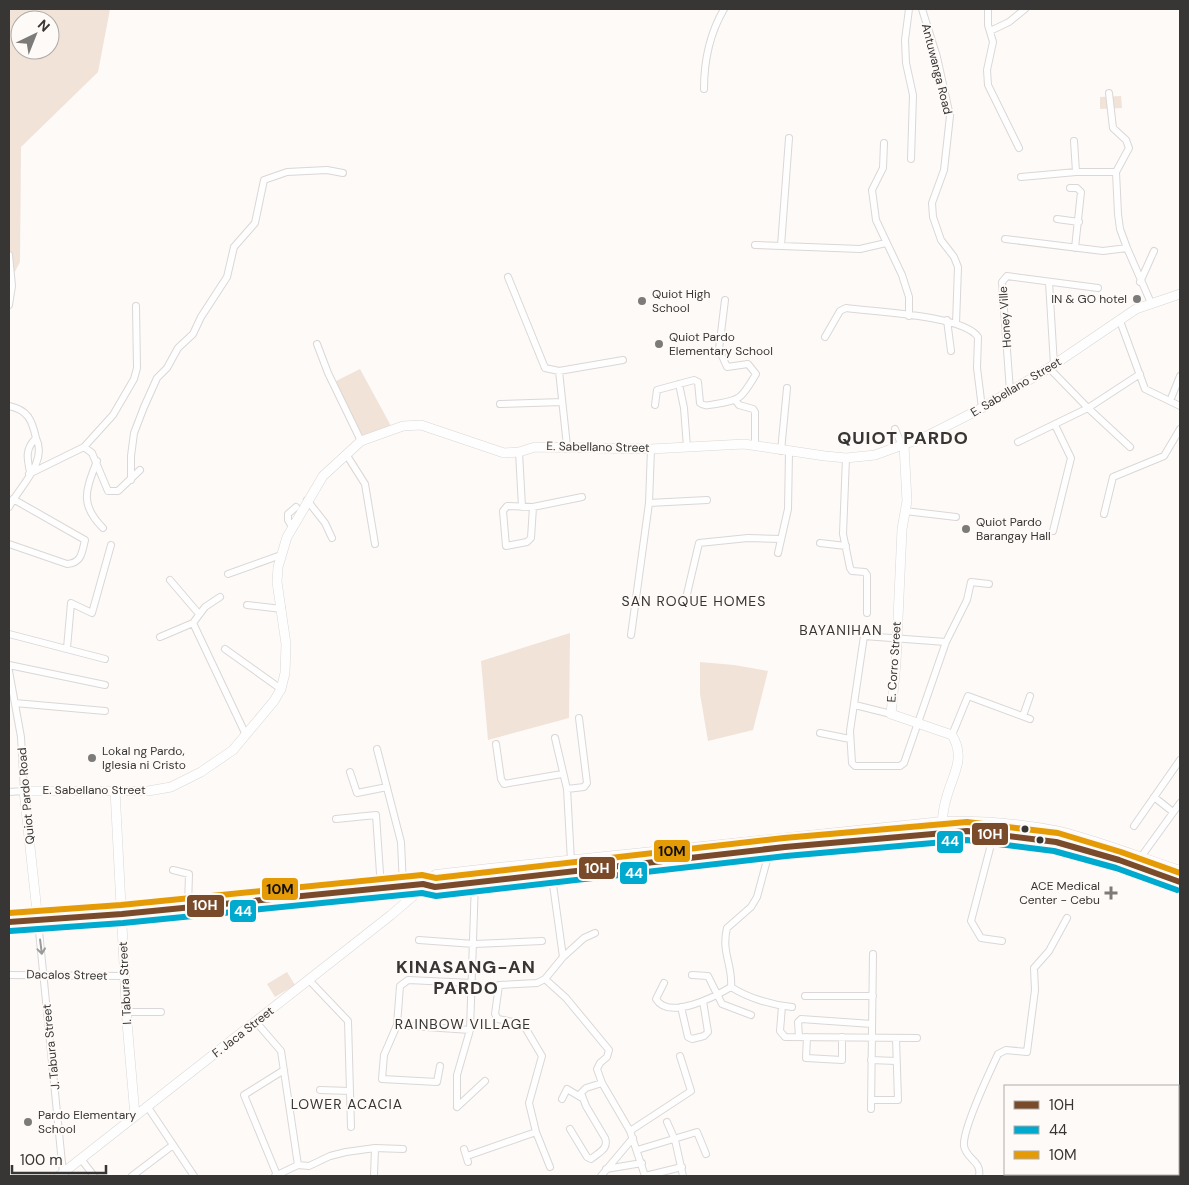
<svg xmlns="http://www.w3.org/2000/svg" width="1189" height="1185" font-family="'DM Sans',sans-serif">
<style>
.green{fill:#f1e3d8;fill-rule:evenodd}
.lines{fill:none;stroke-linecap:round;stroke-linejoin:round}
.street-casing{stroke:#dad7d6;stroke-width:8}
.secondary-casing{stroke:#dad7d6;stroke-width:10}
.primary-casing{stroke:#dad7d6;stroke-width:11}
.street{stroke:#fffefe;stroke-width:6}
.secondary{stroke:#fffefe;stroke-width:9}
.primary{stroke:#fffefe;stroke-width:10}
.bus-1-casing{stroke:#fefaf7;stroke-width:10}
.bus-2-casing{stroke:#fefaf7;stroke-width:10}
.bus-3-casing{stroke:#fefaf7;stroke-width:10}
.bus-1{stroke:#7a4b2a;stroke-width:6}
.bus-2{stroke:#00a9ce;stroke-width:6}
.bus-3{stroke:#e49b05;stroke-width:6}
.oneway{stroke:#9b9a9a}
.poi-dot{fill:#7c7b79;stroke:#fefaf7;stroke-width:2}
.bus-dot{fill:#373635;stroke:#fefaf7;stroke-width:2}
.labels{text-anchor:middle;stroke-width:4;stroke-linejoin:round;paint-order:stroke}
.street-label{font-size:12px;fill:#373635;stroke:#fefaf7}
.poi-label{font-size:12px;fill:#373635;stroke:#fefaf7;text-anchor:start}
.neighbourhood-label{font-size:14px;letter-spacing:1px;fill:#373635;stroke:#fefaf7}
.district-label{font-size:18px;font-weight:bold;letter-spacing:1px;fill:#373635;stroke:#fefaf7}
.line-badge{stroke:#fefaf7;stroke-width:2}
.badge-label{font-size:14px;text-anchor:middle;font-weight:bold;fill:#fff}
.pale-badge-label{font-size:14px;text-anchor:middle;font-weight:bold;fill:#111}
</style>
<rect width="100%" height="100%" fill="#fdfaf8"/>
<path class="green" d="M9 9H110L98 72 21 147 20 262 9 283ZM20 20H50V50H20Z
M1121 96 1122 108 1100 109V97Z
M360 369 391 426 363 436 334 382Z
M570 633 569 718 488 740 481 661Z
M700 662 734 665 768 671 753 730 708 741 700 694Z
M287 972 295 985 275 997 267 984Z"/>
<g class="lines">
<g class="street-casing">
<path id="street" d="M909 9 905 40 906 63 913 95 911 159
M922 9 937 57 950 116 944 170 932 203 933 217 941 240 954 257 958 267 956 324
M988 9V25L993 42 987 70 988 85 1019 148
M990 31 1009 22 1025 9
M704 89C704 62 710 33 724 9
M1109 93 1113 128 1126 140 1129 148 1116 172 1118 214 1120 229 1127 248 1151 303
M1074 141 1076 172
M884 143 883 168 872 190 876 220 902 275 909 297V316
M1021 177 1076 172H1116
M1070 188H1077L1081 192 1075 248
M1057 219 1079 222
M1005 239 1103 251 1127 248
M755 245 860 249 886 243
M781 246 789 138
M9 255 12 286 9 305
M508 277 545 368 559 371 623 360
M1049 282 1054 365
M1140 282 1154 251
M947 320 951 351
M1120 321 1145 389 1180 406
M825 337 840 311 846 308C874 312 963 315 978 337L977 368 982 408
M317 344 328 373 361 441
M1049 368 1088 408 1130 447
M559 371 567 446
M679 384 684 408 687 447
M1010 391 1002 282 1007 276 1098 288
M736 401 739 405 753 409 755 412V445
M1170 401 1180 376
M500 404 562 402
M655 405 657 390 694 380 698 382 700 403C705 407 709 405 716 404 742 400 742 397 756 374L748 364 727 367 719 349 725 300
M9 406C28 410 32 420 36 438 25 449 27 458 30 472
M895 429 902 446
M1018 442 1088 408 1140 374
M84 447 92 453 108 491H118L140 470
M781 451 787 388
M519 452 522 507
M346 454 365 484 375 544
M846 458 843 534 850 568 852 571 865 572 867 575V613
M97 461C86 490 79 504 103 528
M29 474 84 447 113 415 134 379 137 368 136 306
M131 480V456L134 433 144 407 157 378 167 368 178 348 193 334 201 317 227 277 234 247 255 223 264 180 287 172 327 170 343 173
M307 500 325 523 332 538
M649 503 707 500
M9 507C20 486 48 462 36 438
M533 507 531 538 527 542 506 546 503 511 507 506 533 507 582 497
M905 511 956 517
M1104 514 1113 477 1164 456 1180 429
M292 527 288 520V514L296 507
M1053 531 1071 458 1055 425
M820 543 846 546
M9 544 67 564C82 563 82 552 85 540L13 499
M778 553 788 509 789 452
M228 574 281 555
M170 580 199 614
M687 594 699 543 748 538 781 539
M247 605 282 609
M193 623 246 735
M9 634 105 659
M631 635 649 503 651 449
M160 637 193 623 205 607 220 597
M946 642 864 636 850 731 852 763 855 766H900L904 763 946 642 967 600 971 582 989 584
M67 648 71 603 92 613 111 545
M225 649 281 689
M9 665 105 685
M9 671 21 737 24 791 9 792
M15 703 105 711
M855 705 891 714
M1023 716 1030 696
M820 733 850 739
M952 735 968 696 1030 719
M555 738 567 789 571 861
M496 744 501 779 504 784 562 774
M377 749 401 842 403 886
M350 772 357 793 387 787
M567 789 584 787 587 783 579 718
M1154 797 1173 812
M336 819 376 815 381 888
M1134 826 1180 760
M994 833 971 921 981 938 1002 941
M770 849 757 897 751 907 727 928C721 953 733 965 731 987 748 998 772 1005 792 1007
M1141 857 1180 803
M550 863 563 957 545 979 537 983 499 985 495 1014 498 1019 523 1024 542 1056 529 1103 536 1132 550 1167
M173 870 189 874 188 907
M38 921 63 1173
M419 940 474 944 542 941
M563 957 584 938 595 933
M9 975 125 976
M692 975 708 976 722 1004 751 1015
M545 979 566 998 609 1050 607 1057 600 1063 597 1069 602 1083 630 1131 645 1176
M309 980 348 1021 351 1127
M664 983 656 999C669 1021 716 996 731 987
M805 996H873
M782 1006 780 1031 785 1037 917 1038
M681 1007 688 1037 692 1039 704 1036 708 1032 703 1001
M127 1012H161
M256 1022 281 1051 298 1165
M397 1025 470 1030
M799 1037 798 1022 801 1019 872 1024
M807 1037 806 1058 842 1060V1037
M871 1060 896 1061
M440 1066 437 1082 382 1079 384 1055 397 1025 400 986 408 980 472 983
M320 1090 350 1091
M562 1099 567 1089 582 1098
M871 1100H898L896 1038
M147 1106 194 1176
M457 1107V1075L470 1030 475 881
M457 1107 485 1081
M871 1109 873 954
M667 1122 675 1140 683 1176
M570 1129 587 1157 591 1159C599 1152 609 1149 605 1138L586 1106 581 1093 586 1088 602 1083
M630 1131 691 1091 680 1056
M464 1149 468 1162
M637 1150 697 1132 706 1154
M467 1156 536 1132
M81 1159 94 1176
M606 1169 642 1163
M277 1175 244 1095 284 1070
M132 1176 173 1145
M275 1176 298 1165 309 1166 330 1156 346 1152 375 1148 403 1149
M374 1176 375 1148
M601 1176 633 1138
M645 1176 682 1167
M979 1176C982 1161 966 1159 964 1146 962 1130 990 1071 998 1054L1006 1050 1027 1052 1035 990 1034 968 1049 951 1067 918"/>
</g>
<g class="secondary-casing">
<path id="secondary" d="M904 445 907 501 902 529 896 663 891 714 952 735C966 758 953 774 947 796 943 807 942 820 941 832
M115 790 127 1022 135 1116
M38 921 24 791H148L171 787 201 772 233 750 274 701 281 689 285 673 286 644 277 582 278 567 287 537 323 476 361 441 403 426 421 425 504 453 519 452 535 447 651 449 744 444 825 456 846 458 875 455 927 436 982 408 1049 368 1136 309 1180 294
M59 1176 391 915 412 897 423 884"/>
</g>
<g class="primary-casing">
<path id="primary" d="M423 884 436 875 489 869 942 822C981 821 1021 824 1060 832 1101 842 1140 858 1180 871
M9 922 122 914 423 884 435 887 785 847 967 831 1056 842 1119 860 1180 882"/>
</g>
<use href="#street" class="street"/>
<use href="#secondary" class="secondary"/>
<use href="#primary" class="primary"/>
<g class="bus-1-casing">
<path id="bus-1" d="M9 922 122 914 423 884 435 887 785 847 967 831 1056 842 1119 860 1180 882"/>
</g>
<g class="bus-2-casing">
<path id="bus-2" d="M10 931 123 923 422 893 436 896 786 856 967 840 1054 851 1116 868 1177 890"/>
</g>
<g class="bus-3-casing">
<path id="bus-3" d="M9 913 121 905 422 875 436 878 784 838 967 822 1058 833 1121 852 1180 873"/>
</g>
<use href="#bus-1" class="bus-1"/>
<use href="#bus-2" class="bus-2"/>
<use href="#bus-3" class="bus-3"/>
</g>
<defs><path id="oneway-shaft" d="M-6 0H5M1.5-3L5.5 0L1.5 3" fill="none" stroke-width="1.6" stroke-linecap="round" stroke-linejoin="round" transform="scale(1.25)"/></defs>
<use class="oneway" href="#oneway-shaft" transform="translate(41 947) rotate(83)"/>
<g class="poi-dot">
<circle cx="1137" cy="299" r="5"/>
<circle cx="642" cy="301" r="5"/>
<circle cx="659" cy="344" r="5"/>
<circle cx="966" cy="529" r="5"/>
<circle cx="92" cy="758" r="5"/>
<path d="M1108.5 885.5h5v5h5v5h-5v5h-5v-5h-5v-5h5z"/>
<circle cx="28" cy="1122" r="5"/>
</g>
<g class="bus-dot">
<circle cx="1025" cy="829" r="4.5"/>
<circle cx="1040" cy="840" r="4.5"/>
</g>
<g class="labels">
<g class="street-label">
<text transform="translate(937 69) rotate(76)" y="4">Antuwanga Road</text>
<text transform="translate(1005 317) rotate(-94)" y="4">Honey Ville</text>
<text transform="translate(1016 387) rotate(-31)" y="4">E. Sabellano Street</text>
<text transform="translate(598 447) rotate(1)" y="4">E. Sabellano Street</text>
<text transform="translate(894 662) rotate(-86)" y="4">E. Corro Street</text>
<text x="94" y="794">E. Sabellano Street</text>
<text transform="translate(26 796) rotate(-95)" y="4">Quiot Pardo Road</text>
<text transform="translate(67 975) rotate(1)" y="4">Dacalos Street</text>
<text transform="translate(125 983) rotate(-93)" y="4">I. Tabura Street</text>
<text transform="translate(243 1032) rotate(-38)" y="4">F. Jaca Street</text>
<text transform="translate(51 1047) rotate(-96)" y="4">J. Tabura Street</text>
</g>
<g class="poi-label">
<text x="652" y="298">Quiot High<tspan x="652" dy="14">School</tspan></text>
<text x="1127" y="303" text-anchor="end">IN &amp; GO hotel</text>
<text x="669" y="341">Quiot Pardo<tspan x="669" dy="14">Elementary School</tspan></text>
<text x="976" y="526">Quiot Pardo<tspan x="976" dy="14">Barangay Hall</tspan></text>
<text x="102" y="755">Lokal ng Pardo,<tspan x="102" dy="14">Iglesia ni Cristo</tspan></text>
<text x="1100" y="890" text-anchor="end">ACE Medical<tspan x="1100" dy="14">Center - Cebu</tspan></text>
<text x="38" y="1119">Pardo Elementary<tspan x="38" dy="14">School</tspan></text>
</g>
<g class="neighbourhood-label">
<text x="694" y="606">SAN ROQUE HOMES</text>
<text x="841" y="635">BAYANIHAN</text>
<text x="463" y="1029">RAINBOW VILLAGE</text>
<text x="347" y="1109">LOWER ACACIA</text>
</g>
<g class="district-label">
<text x="903" y="444">QUIOT PARDO</text>
<text x="466" y="973">KINASANG-AN<tspan x="466" dy="21">PARDO</tspan></text>
</g>
</g>
<g class="line-badge">
<rect x="971" y="822" width="38" height="24" rx="5" fill="#7a4b2a"/>
<rect x="936" y="830" width="28" height="24" rx="5" fill="#00a9ce"/>
<rect x="653" y="839" width="38" height="24" rx="5" fill="#e49b05"/>
<rect x="578" y="856" width="38" height="24" rx="5" fill="#7a4b2a"/>
<rect x="619" y="861" width="29" height="24" rx="5" fill="#00a9ce"/>
<rect x="261" y="877" width="38" height="24" rx="5" fill="#e49b05"/>
<rect x="186" y="894" width="39" height="24" rx="5" fill="#7a4b2a"/>
<rect x="229" y="899" width="28" height="24" rx="5" fill="#00a9ce"/>
</g>
<g class="badge-label">
<text x="990" y="839">10H</text>
<text x="950" y="846">44</text>
<text x="597" y="873">10H</text>
<text x="634" y="878">44</text>
<text x="205" y="910">10H</text>
<text x="243" y="916">44</text>
</g>
<g class="pale-badge-label">
<text x="672" y="856">10M</text>
<text x="280" y="894">10M</text>
</g>
<rect width="1189" height="1185" fill="none" stroke="#373635" stroke-width="20"/>
<rect x="1004" y="1085" width="175" height="90" fill="#fefaf7" stroke="#aeaca9"/>
<rect x="1014" y="1101" width="25" height="8" fill="#7a4b2a" stroke="#aeaca9"/>
<text x="1049" y="1110" font-size="15" fill="#373635">10H</text>
<rect x="1014" y="1126" width="25" height="8" fill="#00a9ce" stroke="#aeaca9"/>
<text x="1049" y="1135" font-size="15" fill="#373635">44</text>
<rect x="1014" y="1151" width="25" height="8" fill="#e49b05" stroke="#aeaca9"/>
<text x="1049" y="1160" font-size="15" fill="#373635">10M</text>
<g transform="translate(35 35) rotate(43)"><circle r="24" fill="#fefaf7" stroke="#aeaca9"/>
<path d="M0-4L9 19L0 12L-9 19Z" fill="#7c7b79"/>
<text y="-8" font-size="14" font-weight="bold" text-anchor="middle" fill="#373635">N</text>
</g>
<path d="M12 1165v8h94v-8" fill="none" stroke="#373635" stroke-width="2.5"/>
<text x="20" y="1165" font-size="15" fill="#373635" stroke="#fefaf7" stroke-width="4" paint-order="stroke">100 m</text>
</svg>
